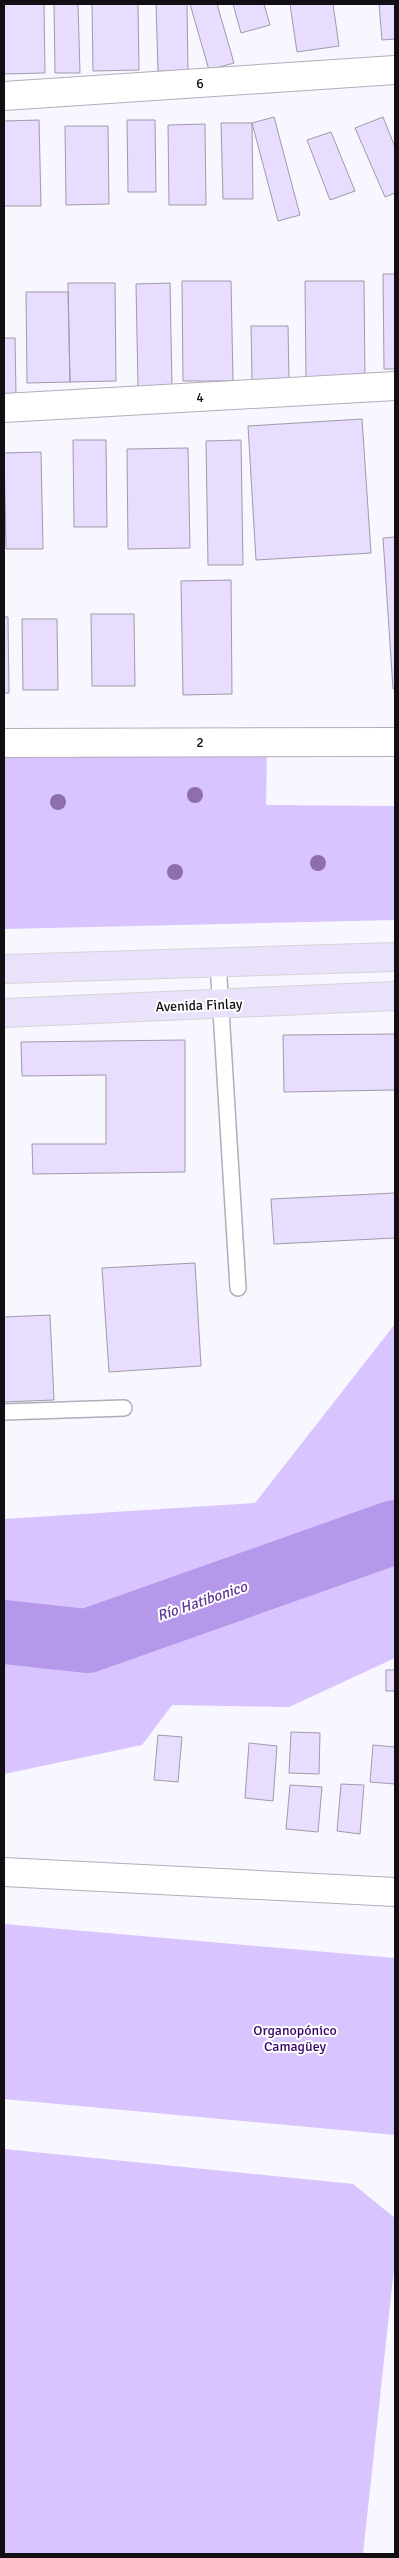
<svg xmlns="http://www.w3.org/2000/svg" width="399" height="2558" font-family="Signika,sans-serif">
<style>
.green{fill:#d8c4ff}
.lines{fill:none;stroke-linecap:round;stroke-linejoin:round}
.river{stroke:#b698eb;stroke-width:64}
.building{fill:#e8dcff;stroke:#9f9ba8}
.service-casing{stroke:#b1adba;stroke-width:18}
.minor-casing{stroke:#b1adba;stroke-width:30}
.primary-casing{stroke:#d4d4d5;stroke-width:30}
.service{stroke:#fff;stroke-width:15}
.minor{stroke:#fff;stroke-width:28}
.primary{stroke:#eae2fb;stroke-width:28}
.tree{fill:#8e6fab}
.labels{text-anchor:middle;stroke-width:4;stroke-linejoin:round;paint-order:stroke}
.street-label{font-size:14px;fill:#110f14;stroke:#fff}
.park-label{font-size:14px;fill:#380167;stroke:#fff}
.water-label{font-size:15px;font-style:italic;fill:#603796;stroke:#fff}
</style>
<rect width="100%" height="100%" fill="#f8f6fe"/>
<path class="green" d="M267 749 266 805 395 806V920L4 929V751Z
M395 1324V1658L289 1707 172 1705 142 1745 4 1774V1519L255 1503Z
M4 1924 395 1958V2135L4 2099Z
M4 2149 353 2184 395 2218V2259L363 2554H4Z"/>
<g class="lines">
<path class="river" d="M4 1632 87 1641 395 1532"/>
</g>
<path class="building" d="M4 4H44L45 73 4 74Z
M54 4H78L80 73H55Z
M92 4H138L139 70 93 71Z
M156 4H187L188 71H158Z
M190 4H217L234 63 209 70Z
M233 4H264L270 25 241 33Z
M290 4H333L339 46 297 52Z
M379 4H395V39L382 40Z
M274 117 300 215 278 221 252 123Z
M383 117 395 147V193L385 197 355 128Z
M39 120 41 206H4V121Z
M127 120H155L156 192H128Z
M221 123H252L253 199H223Z
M205 124 206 205H169L168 125Z
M65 126H108L109 204 66 205Z
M331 132 355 191 330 200 307 140Z
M383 274H395V369H384Z
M182 281H231L233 381H183Z
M305 281H364L365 379 306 380Z
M68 283H115L116 381 70 382Z
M170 283 172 387 138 388 136 284Z
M26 292H68L70 382 27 383Z
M251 326H288L289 379 252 380Z
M4 338H15L16 395H4Z
M362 419 371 553 256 560 248 426Z
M73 440H106L107 527H74Z
M241 440 243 565H208L206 441Z
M188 448 190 548 128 549 127 449Z
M41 452 43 549H6L4 453Z
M395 537V688L393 689 383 538Z
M231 580 232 694 183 695 181 581Z
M91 614H134L135 686H92Z
M4 617H8L9 693H4Z
M22 619H57L58 690H23Z
M395 1034V1090L284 1092 283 1035Z
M185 1040V1172L33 1174 32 1144H106V1075L22 1076 21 1042Z
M395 1193V1238L274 1244 271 1199Z
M195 1263 201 1366 109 1372 102 1268Z
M50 1315 54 1400 4 1402V1317Z
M386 1670H395V1691H386Z
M291 1732 320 1733 319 1774 289 1773Z
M158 1735 182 1737 178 1782 154 1780Z
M249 1743 277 1746 273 1801 245 1798Z
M373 1745 395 1747V1784L370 1782Z
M341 1784 364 1785 360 1834 337 1831Z
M290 1785 322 1787 318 1832 286 1829Z"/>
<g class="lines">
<g class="service-casing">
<path id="service" d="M218 962 238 1288
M4 1412 124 1408"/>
</g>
<g class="minor-casing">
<path id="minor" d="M4 96 395 70
M4 408 395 386
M4 743 395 742
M4 1872 395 1892"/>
</g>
<g class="primary-casing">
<path id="primary" d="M4 969 395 957
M4 1013 395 996"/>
</g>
<use href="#service" class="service"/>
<use href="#minor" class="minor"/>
<use href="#primary" class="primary"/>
</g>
<g class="tree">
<circle cx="195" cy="795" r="8"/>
<circle cx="58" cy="802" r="8"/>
<circle cx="318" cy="863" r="8"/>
<circle cx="175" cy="872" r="8"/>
</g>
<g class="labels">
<g class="street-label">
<text transform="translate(200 83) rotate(-4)" y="5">6</text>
<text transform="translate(200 397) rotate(-3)" y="5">4</text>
<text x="200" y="747">2</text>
<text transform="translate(199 1005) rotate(-2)" y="5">Avenida Finlay</text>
</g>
<g class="park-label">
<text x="295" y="2035">Organopónico<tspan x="295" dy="16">Camagüey</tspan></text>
</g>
<g class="water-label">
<text transform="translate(202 1601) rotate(-19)" y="5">Río Hatibonico</text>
</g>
</g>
<rect width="399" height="2558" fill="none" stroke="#110f14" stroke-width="10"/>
</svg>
